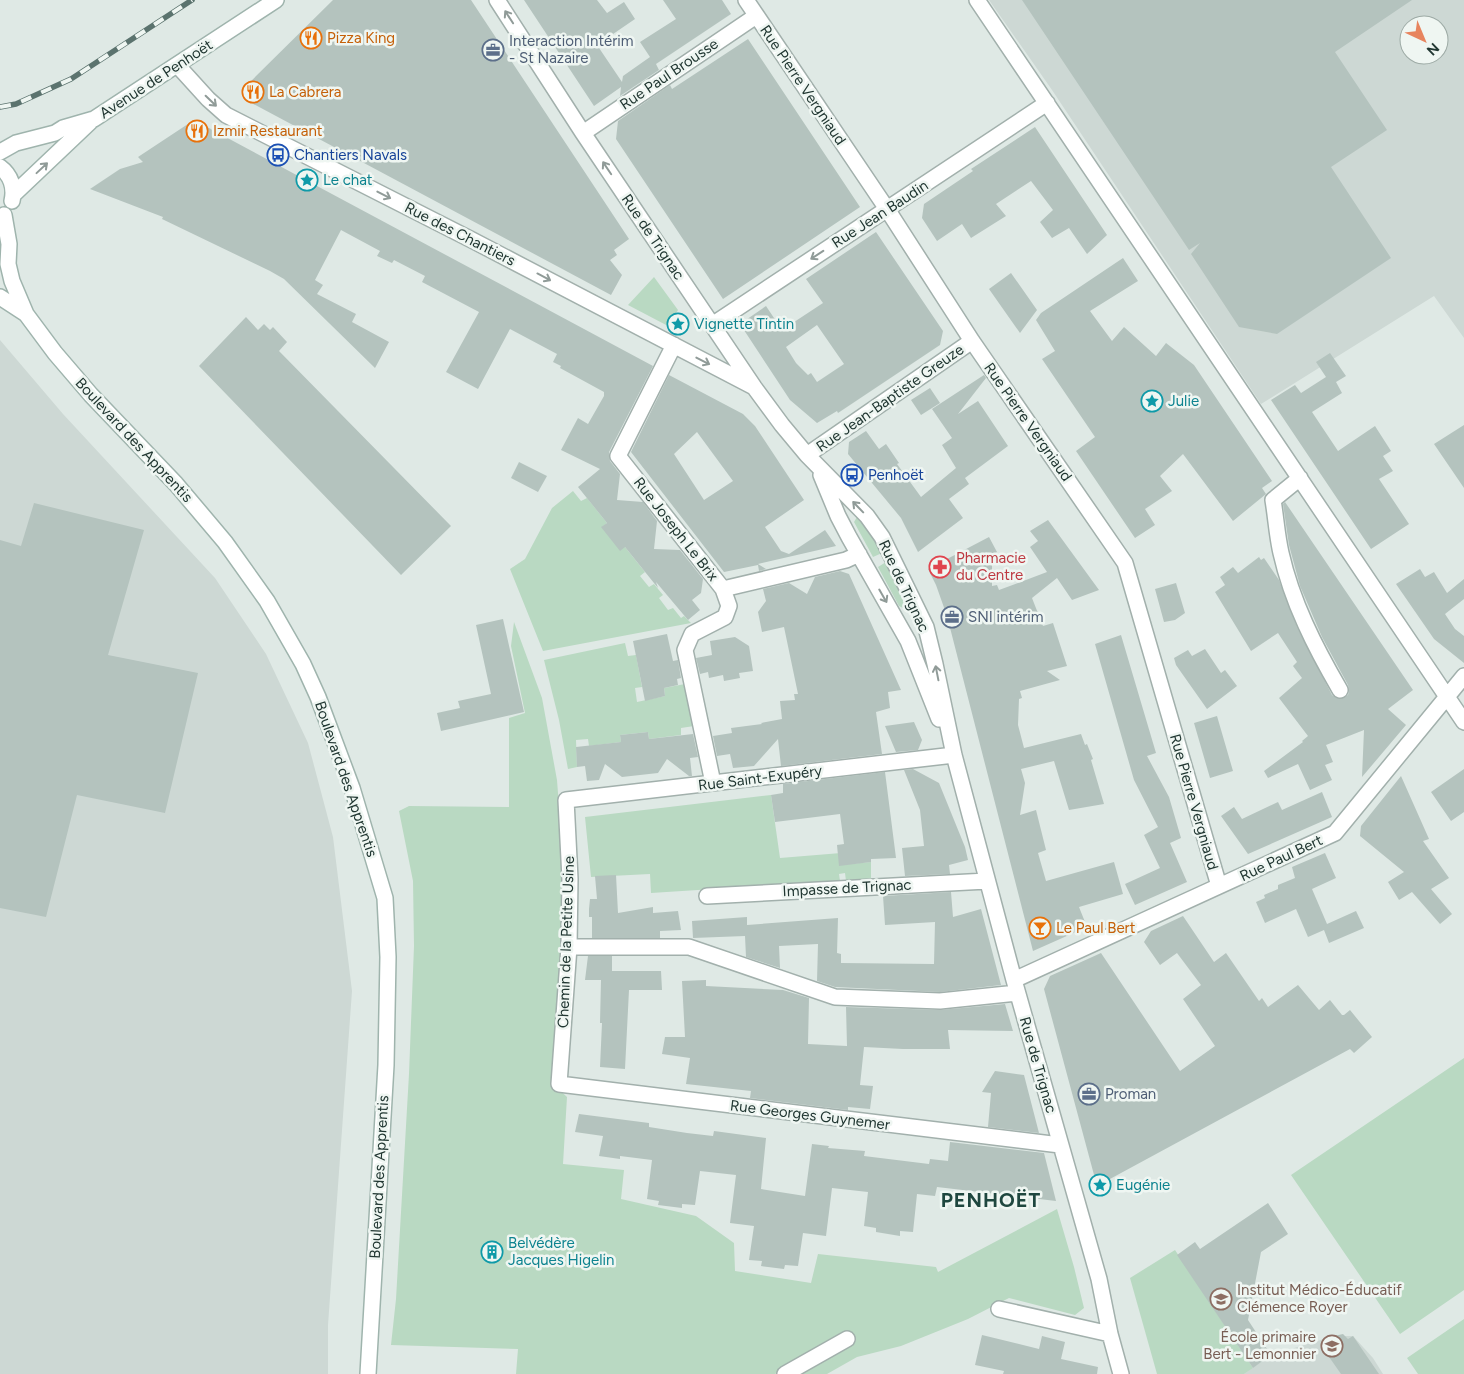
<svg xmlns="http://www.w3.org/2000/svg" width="1464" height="1374" font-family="Figtree,sans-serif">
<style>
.built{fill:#cdd8d4;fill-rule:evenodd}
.green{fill:#b9d9c2}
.building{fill:#b4c3be;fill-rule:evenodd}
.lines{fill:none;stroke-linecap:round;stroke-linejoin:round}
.minor-casing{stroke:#a2b0ac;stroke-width:18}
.secondary-casing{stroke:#9fb4ad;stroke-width:18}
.minor{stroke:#fff;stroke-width:15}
.secondary{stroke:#fff;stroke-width:15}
.rail-casing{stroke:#5b736e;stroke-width:5.5}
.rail{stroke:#eff6f2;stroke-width:4;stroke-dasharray:11;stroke-linecap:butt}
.oneway{stroke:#909b98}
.labels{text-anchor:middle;stroke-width:5;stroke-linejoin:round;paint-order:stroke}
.food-label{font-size:15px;fill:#c56008;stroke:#eff6f2;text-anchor:start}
.service-label{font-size:15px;fill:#4e5e75;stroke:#eff6f2;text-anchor:start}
.street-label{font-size:15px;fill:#213732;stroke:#eff6f2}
.transit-label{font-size:15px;fill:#164399;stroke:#eff6f2;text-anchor:start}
.culture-label{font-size:15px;fill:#0d838f;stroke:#eff6f2;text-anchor:start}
.health-label{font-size:15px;fill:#be3a42;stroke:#eff6f2;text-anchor:start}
.education-label{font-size:15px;fill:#785e54;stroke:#eff6f2;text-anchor:start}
.district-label{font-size:20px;font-weight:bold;letter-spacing:1px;fill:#1f473f;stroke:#eff6f2}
</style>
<rect width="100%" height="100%" fill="#dfe9e5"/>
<path class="built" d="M989 0H1464V338L1434 296 1261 404 1052 90ZM1409 25H1439V55H1409Z
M0 340 63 414 215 578 266 654 308 743 333 837 352 991 328 1325V1374H0Z
M1334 1336H1353L1373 1358 1383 1374H1244L1271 1355Z"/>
<path class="green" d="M654 277 678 310 668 326 628 305Z
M573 491 581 501 587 498 607 523 602 527 625 547 645 572 640 576 649 587 654 584 663 595 659 598 668 610 673 608 681 618 684 616 691 623 543 651 510 569 525 559 552 508Z
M857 517 867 528 882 553 873 557 854 522Z
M886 562 906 600 907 607 903 608 899 606 878 567Z
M514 622 542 698 557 780 563 859V925L551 1082 567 1097 563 1164 624 1170 621 1199 696 1216 734 1243 735 1271 811 1283 818 1254 936 1267 938 1272 1057 1209 1074 1267 1084 1308 1075 1315 1009 1298 968 1319 901 1346 857 1357 827 1374H802L856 1341 852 1332 775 1374H516L518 1349 391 1345 396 1299 409 1074 414 946 413 881 399 811 409 806 509 807V718L525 713 511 646Z
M625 643 628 656 636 655 642 687 635 688 637 702 665 696 664 688 685 684 694 726 681 728V735L649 739 648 732 620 735 621 742 589 746 588 739 576 740 577 767 568 769 559 720 544 660Z
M771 795 780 858 841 853 849 864 871 862V879L846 881 845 873 839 874 840 881 651 893 650 874 591 877 585 817Z
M1464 1058V1290L1400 1334 1291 1175Z
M1175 1250 1253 1368 1244 1374H1157L1130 1278Z
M1464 1319V1374H1418L1407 1358Z"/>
<path class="building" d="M333 0H471L629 239 614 250 617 255 610 260 622 275 611 295 244 99 243 89Z
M524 0H597L607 13 624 2 635 19 597 45 622 82 623 76 650 57 640 42 676 19 663 0H722L731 14 656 64 659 70 620 96 621 87 594 106Z
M1022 0H1412L1335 52 1387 130 1331 167 1391 258 1277 334 1239 327 1191 254 1200 243 1189 250Z
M748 39 860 207 723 299 616 139 618 121 670 85 672 89Z
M194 120 653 366 609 452 610 461 620 474 617 500 643 502 657 521 654 549 680 550 703 579 701 593 692 600 700 610 688 620 656 582 658 588 625 547 620 551 601 527 607 523 578 487 600 469 561 450 578 418 588 424 604 396V392L560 368 561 366 553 362 557 354 510 329 478 389 446 372 479 312 422 282 425 276 394 260 392 263 377 256 380 251 341 230 315 280 323 285 317 294 356 314 352 322 389 342 375 368 284 279 270 271 162 219 163 217 90 189 120 169 143 162 138 157Z
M1035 127 1107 235 1087 254 1069 228 1052 238 1040 222 1053 210 1031 181 996 204 1006 216 971 238 962 224 937 241 922 218 924 204 973 171 971 169Z
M876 232 943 331 940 345 838 413 837 411 817 423 790 400 740 324 766 306 782 330 823 303 806 279ZM817 325 844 364 817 382 811 373 808 375 796 363 786 347Z
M1123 258 1138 281 1090 311 1112 341 1124 327 1156 356 1166 343 1194 365 1272 481 1262 488 1266 494 1233 521 1183 454 1160 476 1172 491 1145 509 1155 525 1135 538 1076 451 1095 437 1042 359 1055 351 1036 320 1041 313Z
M1011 273 1037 310 1020 333 989 289Z
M246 317 258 330 264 324 270 330 273 327 287 342 279 351 451 526 401 575 199 366Z
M1330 353 1346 376 1336 382 1342 393 1312 412 1338 451 1375 426 1391 451 1383 456 1393 471 1379 479 1409 524 1371 549 1271 400 1295 385 1301 393 1326 377 1316 362Z
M669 375 743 414 755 426 804 500 765 527 781 551 789 554 825 530 836 546 758 564 766 569 759 571 758 565 724 572 631 452ZM697 432 733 481 704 500 674 454Z
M984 375 986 378 958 414 978 401 1008 446 965 478 969 484 949 499 963 518 918 552 901 518 848 454 849 442 866 431 879 449 886 444 899 463 897 464 921 497 956 468 942 445 952 438 932 409Z
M930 388 940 403 921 415 911 400Z
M1464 425V488L1434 444Z
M519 462 547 476 538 492 511 478Z
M1285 502 1413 690 1388 709 1406 725 1362 777 1364 730 1326 745 1333 762 1325 765 1332 780 1310 790 1298 764 1268 778 1264 771 1303 742 1302 741 1308 736 1279 698 1302 678 1293 666 1297 662 1278 633 1251 651 1215 592 1225 585 1220 577 1233 567 1238 573 1259 557 1261 560 1264 558 1279 580 1297 627 1332 695 1339 699 1348 695 1349 691 1348 685 1322 637 1300 586 1289 545 1283 504Z
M34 503 144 530 108 655 198 673 165 813 77 795 46 917 0 908V540L21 546Z
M1048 520 1099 590 1072 600 1057 578 1032 598 1043 626 1053 623 1067 666 1047 671 1060 680 1020 691 1022 698 1019 699 1018 725 1024 748 1081 734 1085 745 1087 744 1093 759 1091 760 1104 804 1069 810 1054 761 1021 769 1025 783 1020 815 1036 810 1046 850 1038 853 1046 881 1114 862 1123 894 1079 907 1087 927 1033 951 947 616 936 585 928 569 989 537 997 552 992 555V586L997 585 999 590 1047 572 1030 547 1038 541 1030 531Z
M1420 569 1425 577 1434 572 1447 593 1464 579V599L1445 614 1455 629 1464 636V663L1434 639 1396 584Z
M840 571 849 574 901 690 888 692 890 708 876 712 882 754 781 766 778 739 754 766 733 768 730 754 717 756 713 736 732 733 731 728 762 724 761 723 782 719 780 701 795 700 794 694H798L784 627 762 632 758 612 766 601 763 589 789 583 807 594 815 577Z
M1176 583 1185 613 1175 620 1164 622 1155 589Z
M503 619 524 712 441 731 437 713 460 708 458 701 491 694 476 625Z
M667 634 673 661 678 660 681 678 677 679 678 685 664 688 665 696 645 701 633 641Z
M1121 635 1156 753 1147 756 1169 797 1181 838 1170 843 1187 882 1135 905 1125 884 1160 868 1144 835 1158 827 1134 780 1095 644Z
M735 637 749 646 753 671 739 673 740 678 724 681 723 675 709 678 708 672 700 674 696 658 712 655 710 641Z
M1205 649 1221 673 1225 670 1237 686 1207 709 1176 665 1174 658 1188 650 1192 656Z
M1217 716 1233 771 1210 778 1194 723Z
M914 722 922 740 918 750 896 752 885 726Z
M648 732 649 739 693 734 698 757 690 758 692 776H689L667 759 658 773 622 777 605 764 599 780 587 781 585 766 577 767 576 747 621 742 620 735Z
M913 769 939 783 965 847 968 860 949 865 950 874 905 876 902 848 924 846 920 810 904 770Z
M1464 769V812L1451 821 1431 792Z
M885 772 896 858 871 859V862L839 866 837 845 844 844 840 814 775 822 771 795 783 793V784Z
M1401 776 1429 839 1423 841 1449 878 1431 889 1452 914 1440 924 1412 892 1399 900 1388 882 1404 872 1360 836 1361 826Z
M1322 792 1332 817 1248 854 1221 816 1234 807 1242 819 1278 802 1282 810Z
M1325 853 1336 878 1312 889 1327 924 1356 911 1364 928 1329 943 1324 930 1308 937 1296 909 1265 923 1256 902 1265 898 1264 895 1278 889V885L1295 878 1292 867Z
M616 875 618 913 653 907V913L678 911 681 930 660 931V938H592V917H589V909L590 899H597L595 876Z
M951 892 953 917 981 909 1001 985 940 992 835 987 817 981 818 944 779 946 780 968 746 957 745 936 693 938 692 921 747 917V925L838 918 837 953 841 954V963L934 964 935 922 885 925 883 896Z
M1183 916 1214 962 1226 953 1259 1001 1262 998 1268 1007 1298 985 1319 1010 1330 1000 1342 1015H1344L1350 1010 1372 1037 1354 1053 1350 1049 1097 1186 1044 989 1050 976 1101 953 1180 1071 1215 1046 1183 999 1201 985 1177 953 1160 965 1144 942 1151 931Z
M588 956H612V971H661L662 990H629L625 1069 600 1067 602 1023H600L601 980H585Z
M706 980V986L783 990 809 998 808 1044 847 1046 846 1007 940 1010 1005 1004 1013 1031 948 1030 950 1049H903L864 1047 860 1085 873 1086 870 1109 848 1107V1110L750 1098 751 1091 686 1084 690 1058 662 1054 665 1037H685L682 981Z
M995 1071 1024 1075 1039 1133 988 1127 991 1093 982 1092Z
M579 1114 649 1123V1127L687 1133 713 1136 714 1131 766 1138 761 1189 805 1196 812 1144 829 1146 828 1148 865 1151 864 1156 929 1164 930 1159 948 1161 950 1142 1044 1153 1056 1201 937 1187 935 1196 917 1194 913 1232 900 1231V1236L876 1232V1228L864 1226 868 1192 832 1188 826 1236 803 1233 798 1266 785 1265 784 1269 761 1266 762 1261 749 1260 754 1226 730 1223 736 1175 700 1171 695 1205 682 1204V1208L658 1205 659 1201 647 1199 652 1160 620 1156V1159L599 1156 603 1136 575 1132Z
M1268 1203 1288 1234 1261 1252 1248 1320 1271 1355 1253 1368 1177 1255 1195 1242 1200 1249Z
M1343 1334 1348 1339 1353 1336 1379 1374H1341L1327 1354 1333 1350 1329 1343 1334 1336Z
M982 1335 1039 1349 1042 1336 1065 1342 1061 1359 1098 1367 1097 1374H1003L1004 1371 975 1365Z"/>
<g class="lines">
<g class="minor-casing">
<path id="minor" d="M497 0 583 133 754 387 782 425 807 455 867 516 882 537 926 627 935 664 954 755 1014 980 1099 1279 1110 1334 1121 1374
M746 0 887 209 972 341 1125 563 1219 886
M977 0 1464 722
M178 66 208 99 226 115 472 240 752 386
M583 133 756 16
M712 325 1047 103
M674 345 618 456 723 589 846 560 859 554
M807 455 972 341
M821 475 838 516 849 537 908 641 939 719
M1300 478 1273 500C1276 518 1277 536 1281 553 1292 602 1315 647 1340 690
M954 755 566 800 570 879 569 947 559 1084 1060 1145
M713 783 685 650 692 634 725 617 729 606 723 589
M707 896 987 881
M569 947H689L835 997 940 1001 1017 993
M1014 980 1335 833 1464 676
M999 1309 1110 1334
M785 1374 847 1339"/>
</g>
<g class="secondary-casing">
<path id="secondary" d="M0 152 16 143 55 133 63 128 94 119 276 0
M0 167C11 175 15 188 12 201
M13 195 90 122
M4 215 9 244 8 264 12 281 26 314
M0 297 26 314 55 353 91 395 176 484 225 542 267 601 303 664 318 697 352 788 385 898 388 957 386 1065 368 1374"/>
</g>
<use href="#minor" class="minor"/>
<use href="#secondary" class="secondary"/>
<g class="rail-casing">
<path id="rail" d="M0 107 16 104 71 79 192 0"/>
</g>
<use href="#rail" class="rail"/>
</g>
<defs><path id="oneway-shaft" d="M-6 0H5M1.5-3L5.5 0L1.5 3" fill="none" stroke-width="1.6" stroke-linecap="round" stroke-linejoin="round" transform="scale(1.25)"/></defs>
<g class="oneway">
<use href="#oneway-shaft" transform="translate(509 17) rotate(-123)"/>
<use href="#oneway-shaft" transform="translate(211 101) rotate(44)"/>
<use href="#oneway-shaft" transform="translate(42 168) rotate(-43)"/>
<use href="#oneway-shaft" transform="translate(607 168) rotate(-124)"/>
<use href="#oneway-shaft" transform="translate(384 195) rotate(27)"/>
<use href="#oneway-shaft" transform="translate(817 255) rotate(147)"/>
<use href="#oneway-shaft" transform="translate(544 277) rotate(28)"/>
<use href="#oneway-shaft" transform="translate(703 361) rotate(27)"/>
<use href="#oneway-shaft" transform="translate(858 507) rotate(-134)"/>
<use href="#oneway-shaft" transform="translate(883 596) rotate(60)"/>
<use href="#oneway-shaft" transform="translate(937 673) rotate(-101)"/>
</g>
<defs>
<g id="restaurant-ring" transform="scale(1.125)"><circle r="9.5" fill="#eff6f2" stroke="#e8710a" stroke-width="1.5"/><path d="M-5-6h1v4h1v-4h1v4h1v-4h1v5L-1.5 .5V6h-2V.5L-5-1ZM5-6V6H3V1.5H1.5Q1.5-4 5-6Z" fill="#e8710a"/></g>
<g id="office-ring" transform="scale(1.125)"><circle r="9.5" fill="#eff6f2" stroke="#5c6f8a" stroke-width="1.5"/><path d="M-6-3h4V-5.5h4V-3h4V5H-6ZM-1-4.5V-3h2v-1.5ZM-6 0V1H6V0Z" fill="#5c6f8a"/></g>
<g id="bus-ring" transform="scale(1.125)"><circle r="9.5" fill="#eff6f2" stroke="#1a4fb4" stroke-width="1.5"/><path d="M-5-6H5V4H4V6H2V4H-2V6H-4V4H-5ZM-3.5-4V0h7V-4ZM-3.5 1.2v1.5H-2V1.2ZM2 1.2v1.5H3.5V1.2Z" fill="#1a4fb4"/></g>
<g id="sight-ring" transform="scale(1.125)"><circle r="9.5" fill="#eff6f2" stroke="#0f9aa8" stroke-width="1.5"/><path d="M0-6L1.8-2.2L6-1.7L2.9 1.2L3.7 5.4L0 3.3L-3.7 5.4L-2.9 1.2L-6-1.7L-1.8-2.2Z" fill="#0f9aa8"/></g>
<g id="pharmacy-ring" transform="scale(1.125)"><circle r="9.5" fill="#eff6f2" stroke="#e0444e" stroke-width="1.5"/><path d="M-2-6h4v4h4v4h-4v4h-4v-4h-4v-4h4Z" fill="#e0444e"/></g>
<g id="bar-ring" transform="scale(1.125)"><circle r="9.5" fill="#eff6f2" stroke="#e8710a" stroke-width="1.5"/><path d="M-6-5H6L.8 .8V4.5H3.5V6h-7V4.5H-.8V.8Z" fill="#e8710a"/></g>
<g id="building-ring" transform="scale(1.125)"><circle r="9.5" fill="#eff6f2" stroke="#0f9aa8" stroke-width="1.5"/><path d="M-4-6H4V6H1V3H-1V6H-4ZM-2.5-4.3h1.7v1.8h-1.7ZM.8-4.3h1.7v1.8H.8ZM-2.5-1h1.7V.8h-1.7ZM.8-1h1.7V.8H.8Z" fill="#0f9aa8"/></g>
<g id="school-ring" transform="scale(1.125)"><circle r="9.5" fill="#eff6f2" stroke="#8d6e63" stroke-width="1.5"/><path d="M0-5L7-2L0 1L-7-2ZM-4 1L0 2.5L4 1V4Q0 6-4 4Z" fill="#8d6e63"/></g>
</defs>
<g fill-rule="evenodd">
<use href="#restaurant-ring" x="311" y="38"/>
<use href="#office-ring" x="493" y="50"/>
<use href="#restaurant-ring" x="253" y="92"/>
<use href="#restaurant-ring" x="197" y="131"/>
<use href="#bus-ring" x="278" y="155"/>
<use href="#sight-ring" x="307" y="180"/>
<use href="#sight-ring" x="678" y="324"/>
<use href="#sight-ring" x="1152" y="401"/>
<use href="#bus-ring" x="852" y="475"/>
<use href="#pharmacy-ring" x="940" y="567"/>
<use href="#office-ring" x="952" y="617"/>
<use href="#bar-ring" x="1040" y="928"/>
<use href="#office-ring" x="1089" y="1094"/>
<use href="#sight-ring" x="1100" y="1185"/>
<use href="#building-ring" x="492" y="1252"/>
<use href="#school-ring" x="1221" y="1299"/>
<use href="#school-ring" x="1332" y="1346"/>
</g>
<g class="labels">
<g class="food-label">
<text x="327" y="43">Pizza King</text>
<text x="269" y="97">La Cabrera</text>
<text x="213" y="136">Izmir Restaurant</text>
<text x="1056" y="933">Le Paul Bert</text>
</g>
<g class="service-label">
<text x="509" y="46">Interaction Intérim<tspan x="509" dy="17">- St Nazaire</tspan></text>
<text x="968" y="622">SNI intérim</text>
<text x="1105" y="1099">Proman</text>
</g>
<g class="street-label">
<text transform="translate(669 74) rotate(-34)" y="5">Rue Paul Brousse</text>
<text transform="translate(156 79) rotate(-33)" y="5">Avenue de Penhoët</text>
<text transform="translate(803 85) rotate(56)" y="5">Rue Pierre Vergniaud</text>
<text transform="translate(880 214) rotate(-33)" y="5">Rue Jean Baudin</text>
<text transform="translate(460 234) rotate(27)" y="5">Rue des Chantiers</text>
<text transform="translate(653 237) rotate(56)" y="5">Rue de Trignac</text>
<text transform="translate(890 398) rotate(-35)" y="5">Rue Jean-Baptiste Greuze</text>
<text transform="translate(1028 422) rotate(55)" y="5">Rue Pierre Vergniaud</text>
<text transform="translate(134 440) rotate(47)" y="5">Boulevard des Apprentis</text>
<text transform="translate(676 529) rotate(52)" y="5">Rue Joseph Le Brix</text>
<text transform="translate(904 586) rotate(65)" y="5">Rue de Trignac</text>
<text transform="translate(760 778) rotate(-7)" y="5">Rue Saint-Exupéry</text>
<text transform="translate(346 779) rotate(71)" y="5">Boulevard des Apprentis</text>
<text transform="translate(1194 802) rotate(74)" y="5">Rue Pierre Vergniaud</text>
<text transform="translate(1281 858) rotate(-25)" y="5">Rue Paul Bert</text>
<text transform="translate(847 888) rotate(-3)" y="5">Impasse de Trignac</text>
<text transform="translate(566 942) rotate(-88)" y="5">Chemin de la Petite Usine</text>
<text transform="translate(1038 1065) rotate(74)" y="5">Rue de Trignac</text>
<text transform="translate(810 1115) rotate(7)" y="5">Rue Georges Guynemer</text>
<text transform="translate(379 1177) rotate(-87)" y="5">Boulevard des Apprentis</text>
</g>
<g class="transit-label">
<text x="294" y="160">Chantiers Navals</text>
<text x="868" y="480">Penhoët</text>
</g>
<g class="culture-label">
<text x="323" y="185">Le chat</text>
<text x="694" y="329">Vignette Tintin</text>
<text x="1168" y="406">Julie</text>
<text x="1116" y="1190">Eugénie</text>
<text x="508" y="1248">Belvédère<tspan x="508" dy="17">Jacques Higelin</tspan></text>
</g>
<g class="health-label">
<text x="956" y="563">Pharmacie<tspan x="956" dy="17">du Centre</tspan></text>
</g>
<g class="education-label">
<text x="1237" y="1295">Institut Médico-Éducatif<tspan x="1237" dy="17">Clémence Royer</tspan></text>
<text x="1316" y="1342" text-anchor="end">École primaire<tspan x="1316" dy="17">Bert - Lemonnier</tspan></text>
</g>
<g class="district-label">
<text x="991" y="1207">PENHOËT</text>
</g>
</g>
<g transform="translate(1424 40) rotate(136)"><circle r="24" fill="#eff6f2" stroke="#9daaa5"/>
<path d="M0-4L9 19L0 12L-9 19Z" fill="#e7845e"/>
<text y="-8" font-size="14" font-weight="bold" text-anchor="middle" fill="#213732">N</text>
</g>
</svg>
